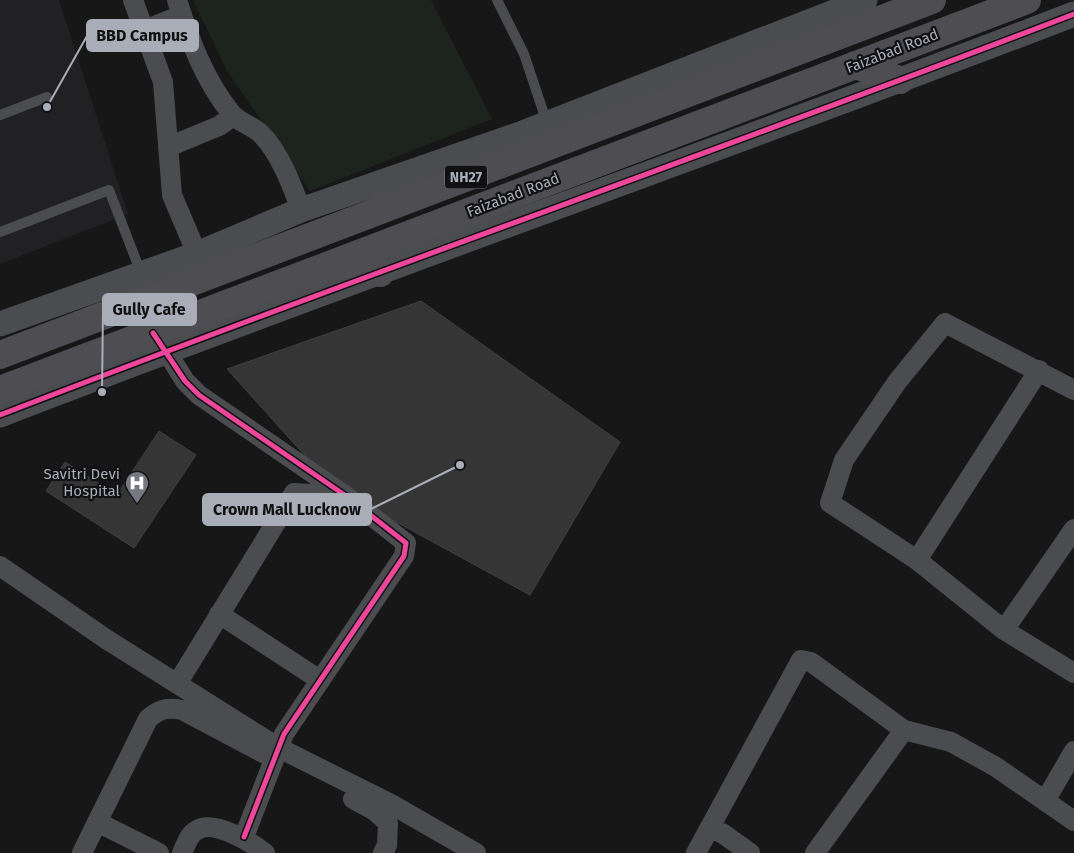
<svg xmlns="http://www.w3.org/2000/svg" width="1074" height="853" font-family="'Fira Sans',sans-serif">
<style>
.built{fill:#212123}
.green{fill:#1d241e}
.building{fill:#353536;stroke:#3f4043}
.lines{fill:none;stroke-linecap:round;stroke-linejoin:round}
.service{stroke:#4b4c50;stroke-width:10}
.minor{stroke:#4b4c50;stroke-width:20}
.tertiary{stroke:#4b4c50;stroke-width:25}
.trunk{stroke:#4e4e52;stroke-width:28}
.cycleway-casing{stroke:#111113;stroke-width:8}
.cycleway{stroke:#ed469a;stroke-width:5}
.labels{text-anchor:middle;stroke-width:4.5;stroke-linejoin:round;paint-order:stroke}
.shield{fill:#111113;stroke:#7b7e86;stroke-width:1}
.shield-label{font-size:14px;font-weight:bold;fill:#a8adb8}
.street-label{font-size:15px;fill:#a8adb8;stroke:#111113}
.poi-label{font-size:15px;fill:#a8adb8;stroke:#111113;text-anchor:end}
.leader{fill:none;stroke:#a8adb8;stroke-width:2}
.callout-dot{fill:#a8adb8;stroke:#111113;stroke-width:2}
.callout{fill:#a8adb8;stroke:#a8adb8;stroke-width:2}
.callout-label{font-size:16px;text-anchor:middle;font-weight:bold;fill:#111}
</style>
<rect width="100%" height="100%" fill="#171717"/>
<path class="built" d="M0 0H59L128 214 0 264Z"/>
<path class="green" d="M193 0H431L492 119 310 191 227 71Z"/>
<path class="building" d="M421 301 620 442 530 595 334 488 227 369Z
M159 431 196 455 134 548 46 491 65 462 117 495Z"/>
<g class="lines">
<path class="service" d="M497 0 524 54 547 123
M0 115 47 97
M0 232 109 190 141 273"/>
<path class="minor" d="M133 0 163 82 172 195 197 254
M177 0C190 41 204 79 231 113 238 122 251 125 260 133 279 151 292 185 301 210
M144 30 182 15
M168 147 219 126 233 116
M160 341 185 381 199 395 346 496 406 543 404 556 284 734 244 837
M1074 390 945 323 897 382 844 460 830 503 917 560 1004 630 1074 673
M917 560 1039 370
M0 566 106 639 279 748 391 804 476 853
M219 614 320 680
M1004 630 1074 529
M177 684 294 493 346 496
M353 799 375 811 388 823 387 845 383 853
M1045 801 1074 751
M97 822 159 853
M710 829 722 833 750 853
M82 853 148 719C159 709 167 707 182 710L267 755
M182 853C186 845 188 835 197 830 214 819 252 843 265 853
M696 853 801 660 811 662 904 730 951 742 996 767 1074 821
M815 853 904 730"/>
<path class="tertiary" d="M0 324 197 254 301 210 523 133 865 0
M0 415C356 277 717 152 1074 14"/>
<path class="trunk" d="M855 65 900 80
M339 262 380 273
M0 355 932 0
M0 390 1027 0"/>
<g class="cycleway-casing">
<path id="cycleway" d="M153 333 185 381 199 395 346 496 406 543 404 556 284 734 244 837
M0 415C356 277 717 152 1074 14"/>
</g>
<use href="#cycleway" class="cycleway"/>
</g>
<defs>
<g id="hospital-pin" transform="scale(1.25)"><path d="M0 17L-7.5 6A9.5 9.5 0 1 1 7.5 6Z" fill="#757880" stroke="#111113"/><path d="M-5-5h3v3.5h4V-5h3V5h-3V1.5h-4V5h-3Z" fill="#fff"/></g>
</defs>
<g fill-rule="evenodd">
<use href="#hospital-pin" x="137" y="483"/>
</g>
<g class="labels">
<rect class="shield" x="445" y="165.5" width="42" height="23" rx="4"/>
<g class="shield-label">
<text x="466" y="182">NH27</text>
</g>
<g class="street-label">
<text transform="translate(892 51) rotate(-21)" y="5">Faizabad Road</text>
<text transform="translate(513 195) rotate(-21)" y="5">Faizabad Road</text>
</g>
<g class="poi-label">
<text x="120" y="479">Savitri Devi<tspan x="120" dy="17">Hospital</tspan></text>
</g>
</g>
<path class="leader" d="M47 107L87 36M102 392L103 309M460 465L371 509"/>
<g class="callout-dot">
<circle cx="47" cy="107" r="5"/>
<circle cx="102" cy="392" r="5"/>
<circle cx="460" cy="465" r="5"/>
</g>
<g class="callout">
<rect x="87" y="20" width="111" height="31" rx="5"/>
<rect x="103" y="294" width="93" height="31" rx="5"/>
<rect x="203" y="494" width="168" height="31" rx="5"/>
</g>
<g class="callout-label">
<text x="142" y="41">BBD Campus</text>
<text x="149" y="315">Gully Cafe</text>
<text x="287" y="515">Crown Mall Lucknow</text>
</g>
</svg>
